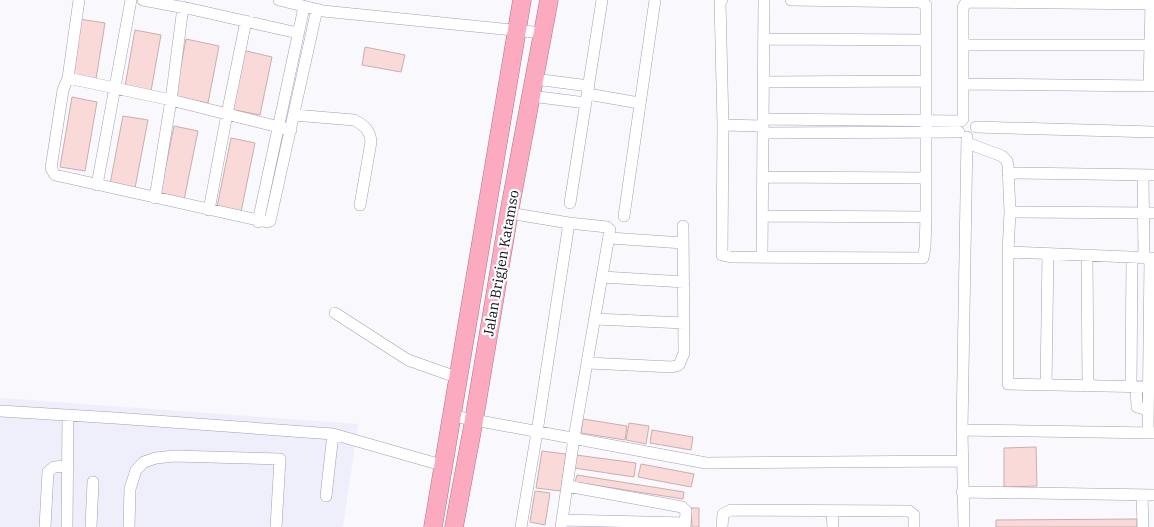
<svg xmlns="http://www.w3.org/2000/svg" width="1154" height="527" font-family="'IBM Plex Serif',serif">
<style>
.built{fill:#efeefb}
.building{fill:#f9dad8;stroke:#cbaeac}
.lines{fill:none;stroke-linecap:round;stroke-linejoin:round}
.minor-casing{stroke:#a29fb6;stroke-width:12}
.highway-casing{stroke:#aa7586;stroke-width:19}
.minor{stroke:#fff;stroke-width:11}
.highway{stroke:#fbaac0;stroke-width:18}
.labels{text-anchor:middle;stroke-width:4.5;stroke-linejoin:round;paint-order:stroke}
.street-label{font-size:14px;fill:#13121b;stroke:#fff}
</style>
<rect width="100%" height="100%" fill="#f8f8fd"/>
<path class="built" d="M0 398 358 424 343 527H0Z"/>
<path class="building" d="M79 19 105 23 96 79 70 75Z
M135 30 161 35 151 91 125 86Z
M186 39 219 46 208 103 175 97Z
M365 47 405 55 401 72 362 65Z
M242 50 272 57 260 115 230 109Z
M72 97 97 102 85 171 60 167Z
M123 116 148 120 135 188 110 184Z
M174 126 198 131 184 200 160 195Z
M231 138 255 143 241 212 217 207Z
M583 419 627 426 625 440 581 433Z
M629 423 649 426 646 444 626 440Z
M652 430 693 437 691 450 650 443Z
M1036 447 1037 486 1004 487V448Z
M542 451 566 454 561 491 536 488Z
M576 455 636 463 634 477 574 468Z
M641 464 694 474 691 487 638 477Z
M577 475 684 492 683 499 575 482Z
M535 491 550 493 545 525 530 522Z
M691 508H699V527H692Z
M1137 519V527H996V520Z"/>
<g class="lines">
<g class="minor-casing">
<path id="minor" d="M79 0 68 78 63 90 51 168 55 175 267 222 270 221 317 9
M143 0 191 9 298 33
M279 0 323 11 543 33
M722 0 720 2 723 125 722 255 731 257 923 258 925 248 926 217V5L920 2 791 0
M764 39 926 40
M963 45H1150
M68 78 171 100 291 130
M535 79 589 86
M763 82 926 81
M964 84 1154 86
M1149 86 1151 4
M588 94 639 103
M531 96 586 103
M294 115 354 120C364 125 370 130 371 142L360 205
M763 119 961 121
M963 119V8L966 2 1154 4
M723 125 763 126
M976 127 1154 132
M763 133 959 132
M967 143 1002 156 1007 161 1008 166 1010 212 1008 252V384L1154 387
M1008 173 1154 175
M1143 175 1144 258
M763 177 926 178
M97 185 131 0
M155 198 171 100 183 7
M570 203 602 0
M209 210 227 114 246 21
M1010 212 1154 213
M509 213 569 223 607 227 610 230 574 438 561 527
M624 216 655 0
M763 216 926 217
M258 222 304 7
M610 238 683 243
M1008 252 1154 258
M1087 255 1088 386
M762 257 764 0
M603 277 684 282
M335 313 408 360 459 378
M595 319 684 323
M588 363 672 367 679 365 684 353 683 226
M1046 385 1048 254
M1131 387 1132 257
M1136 387 1137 407 1148 410
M0 411 115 418 333 434 445 466
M453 416 706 463 962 461
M962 430 1154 433
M1148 433 1150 258
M567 486 682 507 686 511 685 527
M962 492 1154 495
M1142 495 1143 527
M326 496 333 434
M832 512 833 527
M562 520 685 523
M45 527 48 472 54 467 68 466
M67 527 68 415
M91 527 93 482
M129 527 130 489 136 470 144 462 156 458 174 456 280 459 276 527
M521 527 537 432 569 223
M722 527 723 514 731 510 909 511 914 515V527
M964 527 962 430 967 137"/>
</g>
<g class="highway-casing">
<path id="highway" d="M433 527 522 0
M454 527 474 420 509 213 549 0"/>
</g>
<use href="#minor" class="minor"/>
<use href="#highway" class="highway"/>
</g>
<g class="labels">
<g class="street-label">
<text transform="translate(501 263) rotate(-80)" y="5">Jalan Brigjen Katamso</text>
</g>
</g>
</svg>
